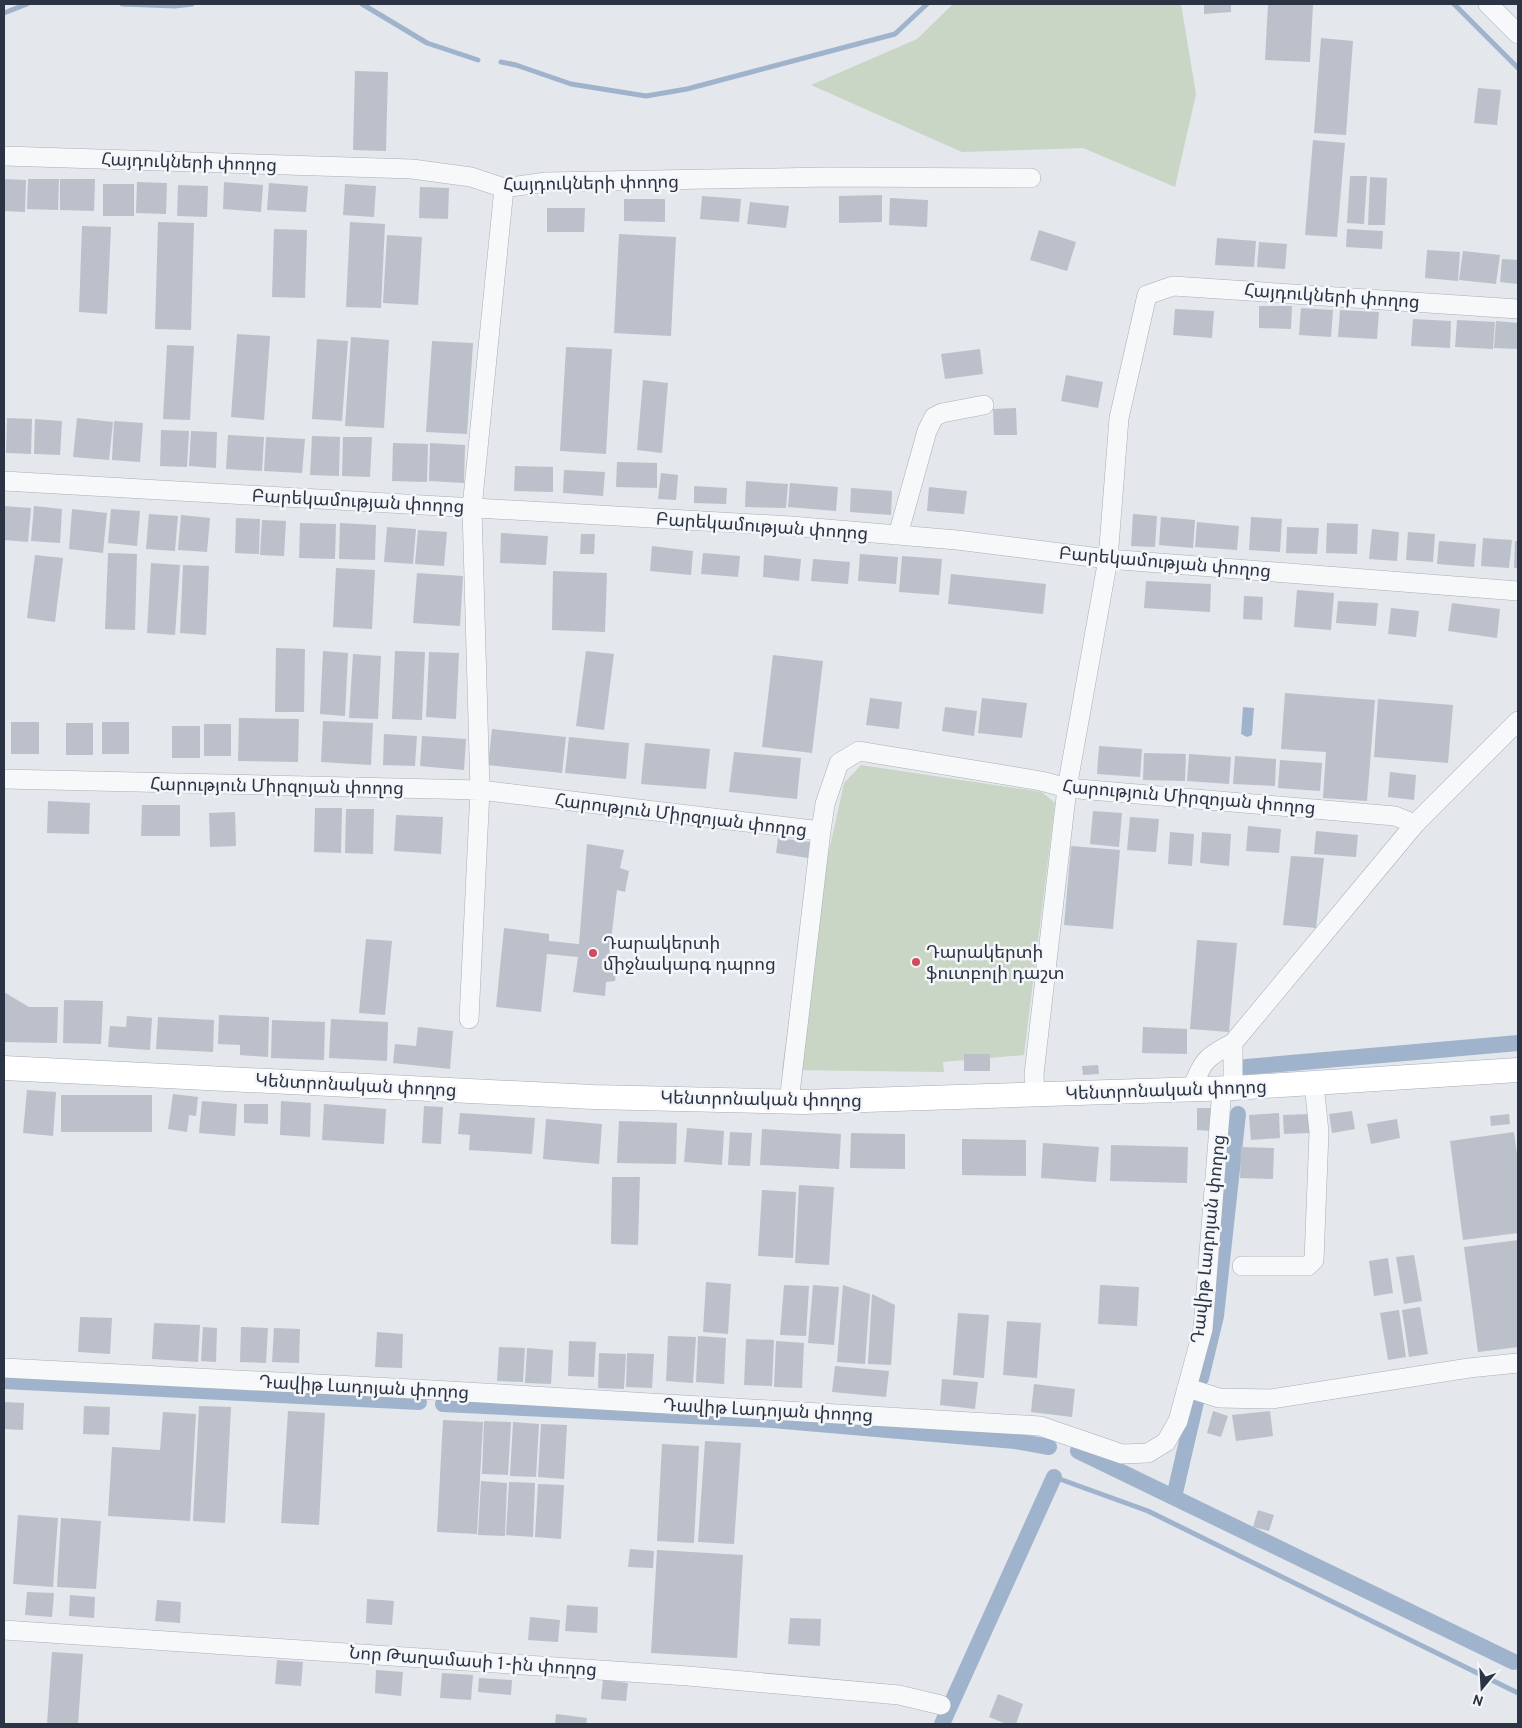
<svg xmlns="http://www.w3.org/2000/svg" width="1522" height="1728" font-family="Overpass,'Noto Sans Armenian',sans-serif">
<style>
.green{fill:#c9d6c5}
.water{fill:#9fb4cc}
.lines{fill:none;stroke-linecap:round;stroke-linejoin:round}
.stream{stroke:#9fb4cc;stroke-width:5}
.canal{stroke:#9fb4cc;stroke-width:16}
.building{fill:#bbc0ca}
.minor-casing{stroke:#a9aeb7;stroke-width:20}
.major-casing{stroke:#a3abb8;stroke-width:25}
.minor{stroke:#f7f8fa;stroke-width:19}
.major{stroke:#fff;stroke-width:24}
.poi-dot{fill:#d1495b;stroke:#f4f6f9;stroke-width:2}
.labels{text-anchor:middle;stroke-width:5;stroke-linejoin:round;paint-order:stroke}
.street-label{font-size:18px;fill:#2b3445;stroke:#f4f6f9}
.poi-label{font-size:18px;fill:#2b3445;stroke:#f4f6f9;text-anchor:start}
</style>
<rect width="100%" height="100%" fill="#e4e7ec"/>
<path class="green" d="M953 4H1181L1196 94 1175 187 1083 148 962 152 811 85 917 39Z
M861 765 1042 792 1055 803 1024 1055 943 1062 944 1072 782 1070 810 867 825 869 844 783Z"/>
<path class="water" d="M1243 707 1254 708 1252 735 1247 737 1241 734Z"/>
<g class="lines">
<path class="stream" d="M122 4 175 6 192 4
M362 4 427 43 478 60
M1454 4 1518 68
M4 13 27 4
M501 62 516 65 571 84 646 96 687 89 895 34 927 4
M1054 1477 1148 1511 1518 1693"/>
<path class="canal" d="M1246 1067 1518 1043
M1201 1378 1216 1316 1238 1114
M4 1381 419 1402
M443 1404 772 1420 1015 1441 1049 1447
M1078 1451 1514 1662
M1174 1497 1197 1398
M942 1724 1054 1477"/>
</g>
<path class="building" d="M1204 4H1231V12L1204 14Z
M1268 4H1313L1310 62 1265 60Z
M1321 38 1353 41 1346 135 1314 133Z
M355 71 388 72 386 151 353 150Z
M1478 88 1501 90 1497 125 1474 123Z
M1313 140 1345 143 1337 237 1305 235Z
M1350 176H1367L1364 224 1347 223Z
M1370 177 1387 178 1385 225H1368Z
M4 179 26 180 25 212 4 211Z
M28 179H59L58 210 27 209Z
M60 179H95L94 211 60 210Z
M137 182 167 183 166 214 136 213Z
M224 182 263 185 261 212 223 209Z
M269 183 308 186 306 212 267 210Z
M103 184H134V216H103Z
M345 184 376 186 374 217 343 215Z
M178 185 208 186 207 217 177 216Z
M420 187 449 188 448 219 419 218Z
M882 195V222L839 223V196Z
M702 196 741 199 739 222 700 219Z
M890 198 928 200 927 227 889 225Z
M624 199H665V222L624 221Z
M750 202 789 206 786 228 747 224Z
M547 208H585L584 232H547Z
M158 222 194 223 191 330 155 329Z
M350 222 385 224 381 308 346 307Z
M82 226 111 227 107 314 79 312Z
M274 229 307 230 305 298 272 297Z
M1347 229 1383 231 1382 249 1346 247Z
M1039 230 1076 242 1067 271 1030 260Z
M619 234 676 237 671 336 614 333Z
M387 235 422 237 418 305 383 303Z
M1217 238 1256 241 1254 267 1215 265Z
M1259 242 1287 244 1285 269 1257 267Z
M1427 250 1460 252 1458 281 1425 278Z
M1463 251 1500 255 1496 284 1459 280Z
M1502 259 1518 260V284L1500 282Z
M1259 306H1292L1291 329 1259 328Z
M1301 308 1333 310 1331 337 1299 335Z
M1175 309 1214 311 1212 338 1173 335Z
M1340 310 1379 312 1377 339 1338 337Z
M1413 319 1451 321 1450 348 1411 346Z
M1457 320 1495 322 1493 349 1455 347Z
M1496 321 1518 323V349L1494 348Z
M237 334 270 336 264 420 231 417Z
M351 337 389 340 384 428 345 426Z
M317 339 348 341 342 421 312 419Z
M432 341 473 343 467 434 426 432Z
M167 345 194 346 190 420 163 419Z
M566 347 612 349 606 454 560 451Z
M980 349 983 374 945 379 941 354Z
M1066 375 1103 382 1098 408 1061 401Z
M643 380 668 383 662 453 637 450Z
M1016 408 1017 435H994L993 409Z
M7 418 32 419 31 454 6 453Z
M77 418 113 422 109 460 73 457Z
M35 419 62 421 60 455 34 454Z
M114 421 143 423 140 462 112 460Z
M161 430 189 431 187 467 160 466Z
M191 431 217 432 216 468 189 466Z
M228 435 264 437 262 471 226 469Z
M312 436 340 437 339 476 310 475Z
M266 437 305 439 302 473 264 471Z
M343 437H372L370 477 342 476Z
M393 443 428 444 427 482 392 481Z
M430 443 465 445 464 483 429 481Z
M617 462 657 463V488L616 487Z
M515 466 553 467V492L514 491Z
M564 470 605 472 603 496 563 493Z
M661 473 678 475 676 500 658 499Z
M746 481 788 484 786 508 745 507Z
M790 483 838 487 836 511 788 507Z
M694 486 727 488 726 504 694 503Z
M929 487 967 491 964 514 927 511Z
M851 488 892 491 891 515 850 512Z
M4 506 31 508 28 542 4 540Z
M34 506 62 509 60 543 31 541Z
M72 509 107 513 103 553 69 549Z
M111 509 140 511 137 546 108 543Z
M149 514 178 516 175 551 146 549Z
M1133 514 1157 516 1155 547 1131 546Z
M181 515 210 518 207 552 178 550Z
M1161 517 1195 520 1193 548 1159 545Z
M1251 517 1282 519 1280 552 1249 550Z
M236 518 260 519 259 554 235 553Z
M262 520 286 521 284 556 260 555Z
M1197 522 1239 526 1237 550 1195 547Z
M300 523 336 524 335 559 299 558Z
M340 523 376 525 375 560 339 559Z
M1327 523 1358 524 1357 554 1326 553Z
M387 527 416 529 413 564 384 562Z
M1287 527 1319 528 1317 554 1286 553Z
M1372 529 1399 532 1397 561 1369 559Z
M418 530 447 532 444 566 415 564Z
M1408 532 1435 534 1433 562 1406 560Z
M501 533 548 536 546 565 500 563Z
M581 534H595L594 554H580Z
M1483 538 1512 540 1509 568 1481 566Z
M1439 541 1476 544 1474 567 1437 564Z
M1515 541H1518V568H1514Z
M652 546 693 551 691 575 650 571Z
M108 553 137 554 135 630 105 629Z
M703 553 740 556 738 577 701 574Z
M860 554 898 557 896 584 858 581Z
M35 555 63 558 55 622 27 618Z
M764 555 801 559 799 581 763 577Z
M902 556 942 559 939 595 899 592Z
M813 559 850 562 848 584 811 581Z
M151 563 180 565 175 635 147 633Z
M183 565 209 566 206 635 180 633Z
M336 568 375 570 372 629 333 627Z
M553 571 607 573 605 632 552 630Z
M417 573 463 576 460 626 413 623Z
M951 574 1046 584 1043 614 948 604Z
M1146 581 1211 584 1210 612 1144 608Z
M1297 590 1334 593 1331 630 1294 627Z
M1244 596 1263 597 1262 620 1243 619Z
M1338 601 1378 603 1376 626 1336 623Z
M1452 603 1500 609 1497 638 1448 631Z
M1391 608 1419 611 1416 637 1388 634Z
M276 648 305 649 304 712H275Z
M323 651 348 653 345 716 320 714Z
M395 651 425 652 422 720 392 719Z
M586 651 614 654 604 730 576 726Z
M429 652 459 653 456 719 426 717Z
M353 654 381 656 378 719 349 718Z
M773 655 823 661 812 753 762 747Z
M1285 693 1375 700 1367 801 1323 798 1326 752 1281 749Z
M870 698 902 702 899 729 866 725Z
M982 698 1027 703 1022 738 978 733Z
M1378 699 1453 705 1448 763 1374 757Z
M945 707 977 711 974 736 942 731Z
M239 718 299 719 298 762 238 761Z
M323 721 373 723 371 765 321 762Z
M11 722H39V754H11Z
M102 722H129V754H102Z
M66 723H93V755H66Z
M204 724H231V756H204Z
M172 726H200V758H172Z
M492 729 566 737 562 773 488 765Z
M384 734 417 736 415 766 383 765Z
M422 736 466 739 464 770 420 766Z
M569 737 629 743 626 779 565 773Z
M645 743 710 749 706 789 641 784Z
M1099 746 1142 749 1140 777 1097 774Z
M734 752 801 758 797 799 729 792Z
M1144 753 1186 754 1185 781 1143 780Z
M1189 754 1231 757 1229 784 1187 781Z
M1235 756 1276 759 1275 786 1233 784Z
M1280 760 1322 763 1320 791 1278 788Z
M1390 772 1416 775 1414 800 1388 797Z
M48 801 90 803 89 834 47 833Z
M142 805H180V836H141Z
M315 808H342L341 853 314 852Z
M346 809H374L373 854 345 853Z
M1093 811 1122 813 1119 847 1090 844Z
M235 812 236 846 210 847 209 813Z
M396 815 443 817 441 854 394 851Z
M1130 817 1159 819 1156 852 1127 850Z
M1248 826 1281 829 1279 853 1246 851Z
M1316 831 1358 835 1356 857 1314 854Z
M1170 832 1194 834 1192 866 1168 864Z
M1202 832 1231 834 1229 866 1200 863Z
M778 838 810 842 808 858 776 853Z
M587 844 624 850 620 868 629 871 625 892 617 890 609 957 618 960 615 981 606 982 605 996 573 992 578 957 547 954 541 1012 496 1007 504 928 549 934V941L579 944Z
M1071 846 1120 850 1113 929 1064 925Z
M1291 856 1324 858 1316 928 1283 925Z
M366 939 392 941 385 1015 359 1013Z
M1197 940 1237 943 1229 1032 1190 1029Z
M4 992 29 1007H58L57 1043 4 1042Z
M64 1000 103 1001 101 1044 63 1043Z
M219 1015 269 1017 268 1057 240 1055V1045L218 1044Z
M127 1016 152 1018 150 1050 108 1047 110 1026 126 1027Z
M158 1017 214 1020 213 1052 156 1049Z
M331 1019 388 1022 387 1061 329 1058Z
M272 1020 325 1022 324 1060 271 1058Z
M418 1027 453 1031 450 1069 393 1063 395 1044 416 1046Z
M1143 1027 1187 1029V1054L1142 1053Z
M964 1054H990V1071H964Z
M1098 1065 1099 1074 1083 1075 1082 1066Z
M27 1090 56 1092 53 1136 23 1133Z
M173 1094 198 1097 196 1116 189 1115 187 1132 168 1129Z
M61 1095H152V1132H61Z
M202 1101 237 1104 235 1136 199 1133Z
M281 1101 311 1103 310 1137 280 1135Z
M244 1104H268V1124L244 1123Z
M324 1104 386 1109 384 1144 322 1140Z
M424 1106 443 1107 441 1144 422 1143Z
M1197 1108H1212V1131L1197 1130Z
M1352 1111 1355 1129 1332 1133 1329 1114Z
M460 1113 535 1118 532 1154 469 1150 470 1135 458 1134Z
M1279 1113 1280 1138 1251 1140 1249 1115Z
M1309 1114 1310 1133 1284 1134 1283 1115Z
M1509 1114 1510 1124 1491 1126 1490 1116Z
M546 1119 602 1124 599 1164 543 1159Z
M1397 1119 1400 1138 1371 1144 1367 1124Z
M619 1121 677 1123 676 1164 617 1163Z
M687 1128 724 1131 722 1165 684 1162Z
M762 1129 841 1134 839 1169 760 1165Z
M730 1132 752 1133 750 1166 728 1165Z
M1514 1132 1518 1162V1233L1463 1240 1450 1141Z
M851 1133 905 1134V1169L850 1168Z
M962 1139 1026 1140V1176L962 1175Z
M1043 1143 1099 1147 1096 1182 1041 1178Z
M1111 1145 1188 1147 1187 1183 1110 1181Z
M1241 1147 1274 1148 1273 1179 1240 1178Z
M612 1177H640L638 1245 611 1244Z
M799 1185 834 1187 829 1265 795 1263Z
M762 1190 796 1192 793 1258 758 1256Z
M1518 1240V1347L1478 1352 1464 1247Z
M1414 1255 1422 1301 1404 1304 1396 1257Z
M1388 1258 1393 1293 1374 1296 1369 1261Z
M706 1282 731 1284 728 1334 703 1332Z
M784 1285 809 1286 806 1336 780 1335Z
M813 1285 839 1287 834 1345 808 1343Z
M843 1285 870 1294 865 1364 837 1362Z
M1100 1285 1139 1287 1137 1326 1098 1324Z
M872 1294 895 1305 891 1365 868 1364Z
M1420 1307 1428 1354 1409 1357 1402 1310Z
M1399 1310 1406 1357 1388 1360 1380 1313Z
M958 1313 989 1315 984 1378 953 1375Z
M80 1317 112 1318 110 1354 78 1352Z
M1007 1321 1041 1323 1037 1378 1003 1375Z
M154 1323 200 1325 198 1362 152 1359Z
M203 1327 217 1328 216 1362 201 1361Z
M241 1327 268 1328 266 1363 240 1362Z
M274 1328 300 1329 299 1363 272 1362Z
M377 1332 403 1334 402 1368 375 1367Z
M668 1336 696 1337 693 1383 666 1381Z
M698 1336 726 1338 724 1384 696 1382Z
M746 1339 774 1340 772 1386 744 1385Z
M569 1341 596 1342 594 1377 568 1376Z
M776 1341 804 1343 802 1388 774 1387Z
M499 1347 525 1348 523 1382 497 1381Z
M527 1348 553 1350 551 1384 525 1383Z
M599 1353 626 1354 624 1389 598 1388Z
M627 1353 654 1354 652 1388 626 1387Z
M835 1366 889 1371 886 1397 832 1392Z
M942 1379 978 1382 975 1409 940 1405Z
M1034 1384 1075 1389 1072 1417 1031 1412Z
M4 1402 24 1403 23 1430 4 1429Z
M84 1406 110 1407 109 1435 83 1434Z
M199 1406 231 1407 225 1523 193 1521Z
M288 1411 325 1413 319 1525 281 1523Z
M1213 1411 1228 1416 1221 1437 1207 1433Z
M1270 1411 1273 1436 1236 1441 1232 1415Z
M163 1412 196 1414 190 1521 108 1516 112 1447 160 1450Z
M443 1420 483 1422 477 1534 437 1532Z
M484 1421 511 1422 508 1475 482 1474Z
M513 1422 539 1424 536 1477 510 1476Z
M541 1424 567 1425 564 1479 538 1477Z
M705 1441 741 1443 734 1544 698 1542Z
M662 1444 699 1446 694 1543 657 1541Z
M481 1481 507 1483 505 1536 478 1535Z
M509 1482 535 1483 533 1537 506 1535Z
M538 1484 564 1485 561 1539 535 1537Z
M1258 1510 1274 1515 1269 1531 1253 1527Z
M18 1515 58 1518 53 1587 13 1584Z
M61 1518 101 1521 96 1589 57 1587Z
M630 1549 654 1551 653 1568 628 1567Z
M657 1550 743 1555 737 1658 651 1653Z
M27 1592 54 1593 52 1617 25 1615Z
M70 1595 95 1597 94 1618 69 1616Z
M367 1599 394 1601 392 1625 366 1623Z
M157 1600 181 1602 180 1623 155 1621Z
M567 1605 598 1607 597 1633 565 1631Z
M530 1617 560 1620 558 1642 528 1640Z
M790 1618 821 1619 820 1646 788 1644Z
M52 1652 83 1654 78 1724H47Z
M277 1660 303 1662 301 1686 275 1684Z
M376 1670 403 1672 401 1696 375 1693Z
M442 1673 473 1675 471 1700 440 1698Z
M479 1678 512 1680 511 1695 478 1692Z
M603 1680 628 1683 626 1701 601 1699Z
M998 1694 1023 1704 1016 1724H1006L989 1717Z
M556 1714 587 1718 586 1724H555Z"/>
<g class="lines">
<g class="minor-casing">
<path id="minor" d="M1488 4 1518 34
M4 156 412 169 471 177 504 188 546 182 827 177 1031 178
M4 481 791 526 957 540 1108 559 1518 591
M898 535 927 431 934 417 942 413 984 405
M4 779 480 790 821 831 825 804 839 763 859 751 1041 781 1067 788 1395 816 1415 824
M469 1019 480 790 472 508 504 188
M1233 1088V1043
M1192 1089C1202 1061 1206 1057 1233 1043L1415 824 1518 721
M1035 1095 1034 1074 1067 788 1108 559 1119 418 1147 295 1173 286 1518 309
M789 1102 821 831
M1242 1266H1308L1314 1260 1319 1132 1314 1084
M4 1368 432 1390 1040 1426 1122 1454 1148 1453 1166 1442 1178 1421 1203 1329 1222 1089
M1188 1388 1219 1398 1271 1399 1469 1368 1518 1363
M4 1630 688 1676 899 1695 941 1705"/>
</g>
<g class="major-casing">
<path id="major" d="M4 1068 593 1097 804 1102 1233 1088 1518 1070"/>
</g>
<use href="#minor" class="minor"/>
<use href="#major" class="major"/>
</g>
<g class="poi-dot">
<circle cx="593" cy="953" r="5"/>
<circle cx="916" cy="962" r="5"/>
</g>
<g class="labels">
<g class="street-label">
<text transform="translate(189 162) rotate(2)" y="6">Հայդուկների փողոց</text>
<text transform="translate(591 183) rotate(-1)" y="6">Հայդուկների փողոց</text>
<text transform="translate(1332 296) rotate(4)" y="6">Հայդուկների փողոց</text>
<text transform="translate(358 501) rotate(3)" y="6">Բարեկամության փողոց</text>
<text transform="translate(762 526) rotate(4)" y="6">Բարեկամության փողոց</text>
<text transform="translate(1165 562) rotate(5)" y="6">Բարեկամության փողոց</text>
<text transform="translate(277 786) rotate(1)" y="6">Հարություն Միրզոյան փողոց</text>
<text transform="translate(1189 797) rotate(5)" y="6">Հարություն Միրզոյան փողոց</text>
<text transform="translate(681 815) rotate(7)" y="6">Հարություն Միրզոյան փողոց</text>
<text transform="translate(356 1085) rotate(3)" y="6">Կենտրոնական փողոց</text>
<text transform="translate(1166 1090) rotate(-2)" y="6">Կենտրոնական փողոց</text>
<text transform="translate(761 1099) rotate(1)" y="6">Կենտրոնական փողոց</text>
<text transform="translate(1208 1239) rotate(-84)" y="6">Դավիթ Լադոյան փողոց</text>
<text transform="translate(364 1387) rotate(3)" y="6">Դավիթ Լադոյան փողոց</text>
<text transform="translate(768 1410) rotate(3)" y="6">Դավիթ Լադոյան փողոց</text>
<text transform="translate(473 1661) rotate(4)" y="6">Նոր Թաղամասի 1-ին փողոց</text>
</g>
<g class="poi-label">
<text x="603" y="949">Դարակերտի<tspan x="603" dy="21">միջնակարգ դպրոց</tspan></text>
<text x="926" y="958">Դարակերտի<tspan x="926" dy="21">ֆուտբոլի դաշտ</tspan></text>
</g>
</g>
<rect width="1522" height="1728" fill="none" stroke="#2b3445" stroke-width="10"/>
<g transform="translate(1482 1688) rotate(198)" stroke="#f4f6f9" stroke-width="4" paint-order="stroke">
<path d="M0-4L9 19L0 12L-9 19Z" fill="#2b3445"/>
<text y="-8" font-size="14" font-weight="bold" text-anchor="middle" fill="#2b3445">N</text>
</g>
</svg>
